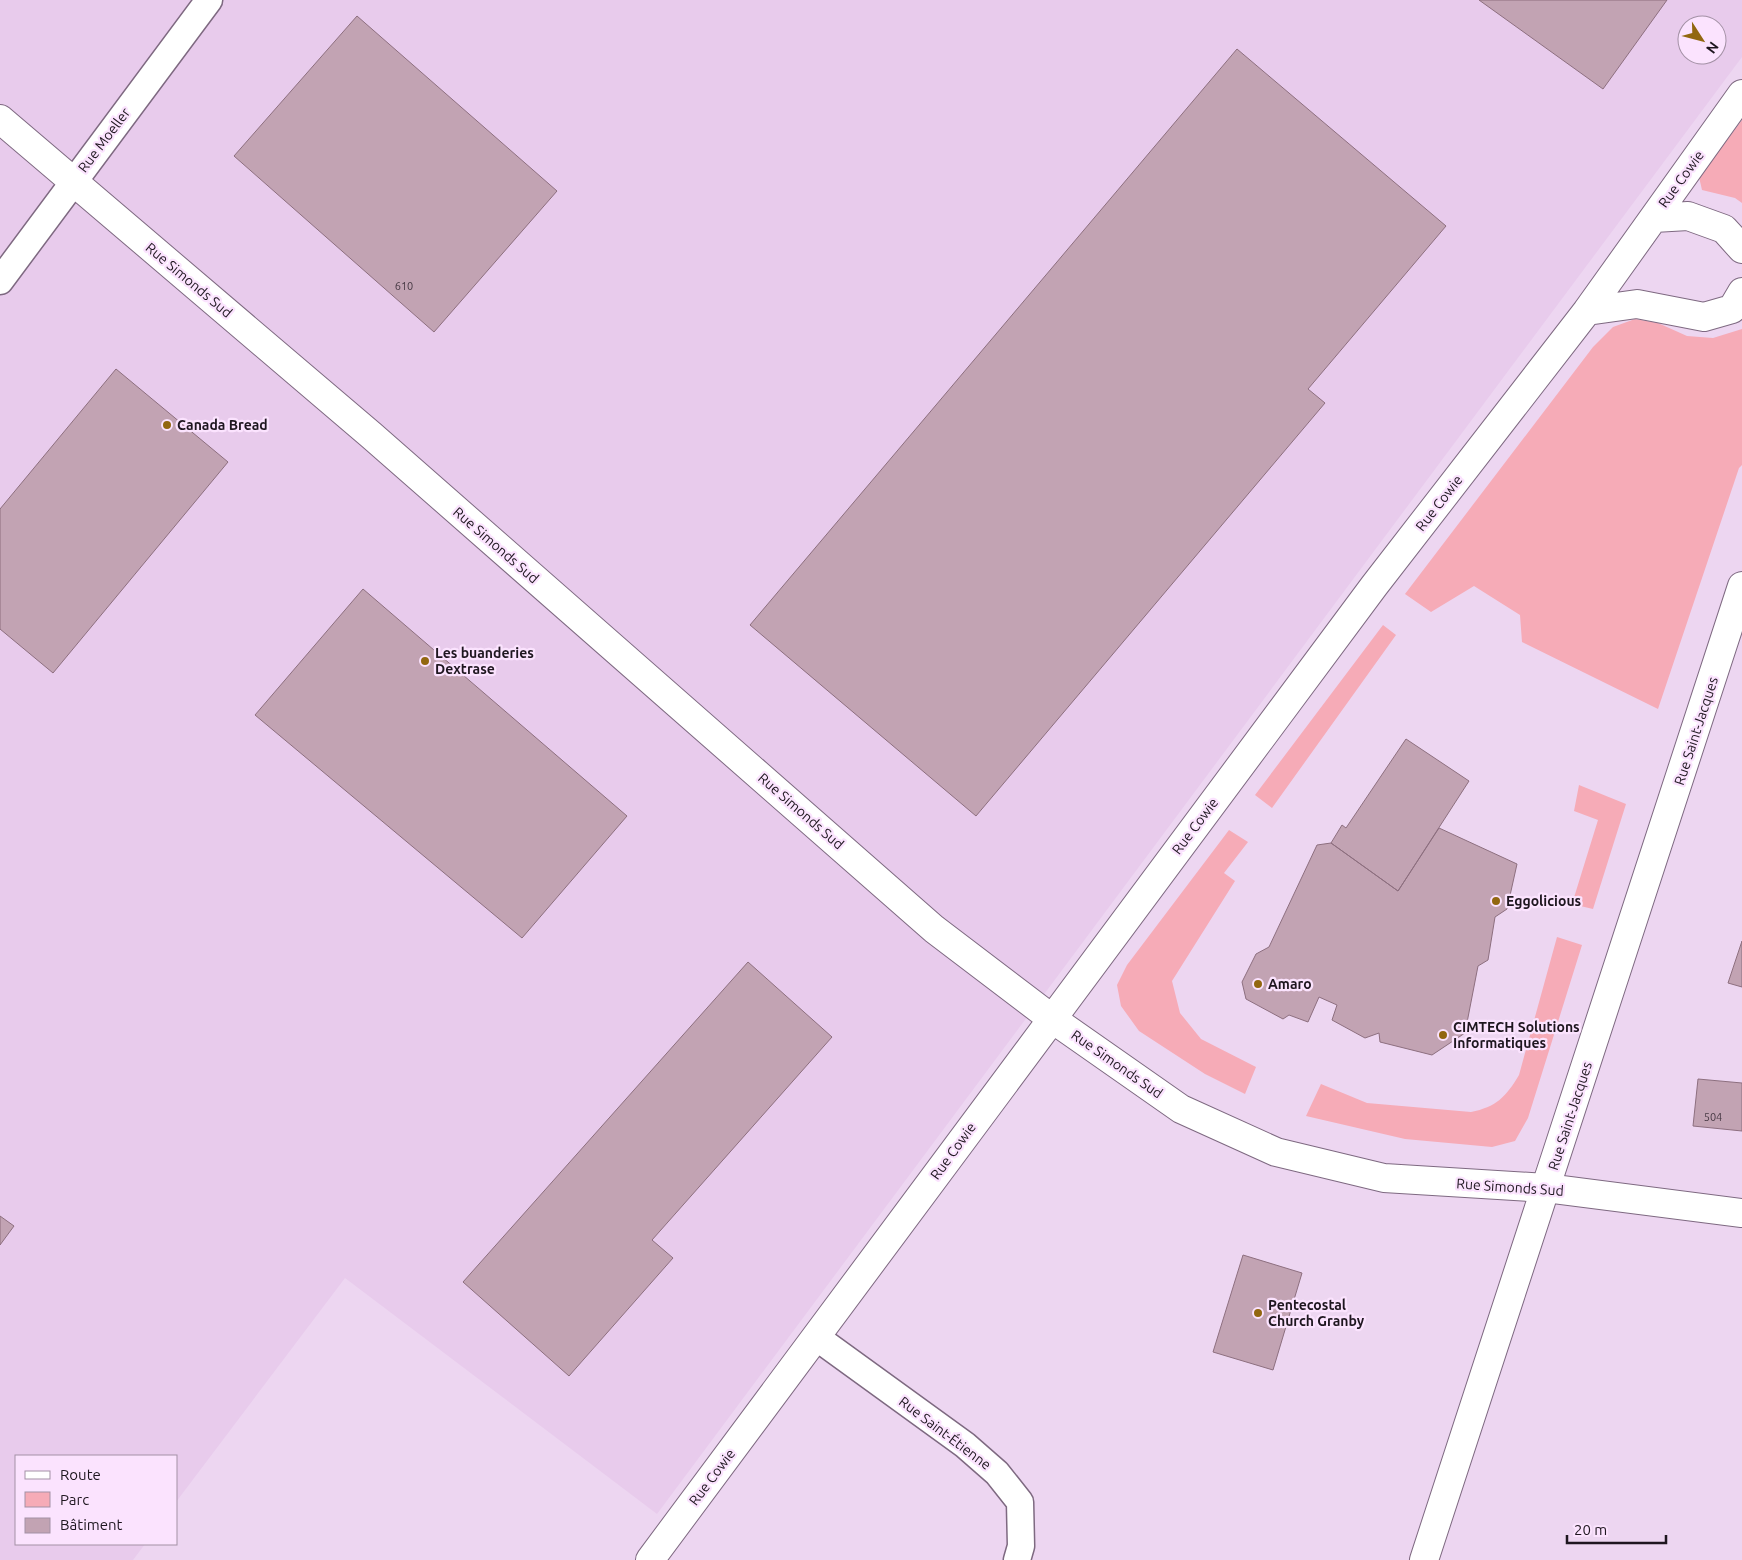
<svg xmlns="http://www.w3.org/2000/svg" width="1742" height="1560" font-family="Ubuntu,sans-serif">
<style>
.built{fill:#e8cbec;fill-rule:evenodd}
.green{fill:#f6abb7}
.building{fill:#c2a3b3;stroke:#8d6f7f}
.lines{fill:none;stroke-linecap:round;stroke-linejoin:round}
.minor-casing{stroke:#7e6981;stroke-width:29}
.tertiary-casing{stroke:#7e6981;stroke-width:30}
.secondary-casing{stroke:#7e6981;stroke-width:30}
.minor{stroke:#fff;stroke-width:26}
.tertiary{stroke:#fff;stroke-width:28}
.secondary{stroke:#fff;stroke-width:28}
.poi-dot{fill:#926710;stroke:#fbe3fe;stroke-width:2}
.labels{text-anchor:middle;stroke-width:4.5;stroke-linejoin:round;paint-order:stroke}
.number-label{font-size:11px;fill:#473944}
.street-label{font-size:14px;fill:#1e161f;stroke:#fbe3fe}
.poi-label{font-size:14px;font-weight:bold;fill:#1e161f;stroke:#fbe3fe;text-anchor:start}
</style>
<rect width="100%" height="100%" fill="#edd6f1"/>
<path class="built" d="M0 0H1742V57L657 1514 345 1278 176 1502V1456H16V1544H145L133 1560H0ZM1687 25H1717V55H1687Z"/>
<path class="green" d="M1742 120V203L1735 198 1702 190 1699 177Z
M1635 319 1658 323 1687 336 1713 338 1742 329V465L1739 468 1658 709 1522 642 1520 615 1474 586 1431 612 1405 594 1593 347 1613 327Z
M1383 625 1396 635 1272 808 1255 795Z
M1579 785 1626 804 1593 909 1572 904 1598 820 1574 811Z
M1229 830 1248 842 1224 873 1235 881 1172 981 1180 1013 1201 1039 1256 1067 1245 1094 1205 1074 1139 1031 1121 1006 1117 985 1127 965Z
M1557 937 1582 945 1528 1118 1515 1141 1492 1147 1405 1139 1306 1116 1321 1084 1367 1103 1471 1112C1496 1107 1506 1097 1519 1075Z"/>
<path class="building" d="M1479 0H1667L1603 89Z
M357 16 557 191 434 332 234 156Z
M1237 49 1446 226 1308 389 1325 403 976 816 750 625Z
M116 369 228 462 53 673 0 629V509Z
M363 589 627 816 522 938 255 715Z
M1406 739 1469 781 1398 891 1331 843 1342 825 1346 828Z
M1439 828 1517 864 1507 909 1495 917 1488 960 1478 966 1465 1033 1432 1055 1380 1042 1379 1033 1365 1038 1332 1020 1337 1005 1319 997 1308 1022 1289 1015 1283 1019 1246 999 1242 982 1256 954 1269 947 1317 845 1331 843 1398 891Z
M1742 941V987L1728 983Z
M748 962 832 1037 652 1240 673 1258 569 1376 463 1282Z
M1698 1079 1742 1083V1131L1693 1126Z
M0 1216 14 1226 0 1245Z
M1243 1255 1302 1273 1273 1370 1213 1352Z"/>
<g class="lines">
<g class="minor-casing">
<path id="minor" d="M0 281 209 0
M816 1337 965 1445 997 1473 1020 1502 1021 1546 1017 1560"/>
</g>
<g class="tertiary-casing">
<path id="tertiary" d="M0 119 371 435 934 929 1051 1018 1181 1109 1276 1152 1384 1178 1546 1188 1742 1213
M1654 218 1688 216 1724 229 1742 249
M1587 311 1637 304 1704 317 1732 309 1742 292
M650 1560 1374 586 1587 311 1742 94"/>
</g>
<g class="secondary-casing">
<path id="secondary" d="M1424 1560 1742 586"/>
</g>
<use href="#minor" class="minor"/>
<use href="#tertiary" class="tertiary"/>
<use href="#secondary" class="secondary"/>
</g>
<g class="poi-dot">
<circle cx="167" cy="425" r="5"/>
<circle cx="425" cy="661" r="5"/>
<circle cx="1496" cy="901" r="5"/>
<circle cx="1258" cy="984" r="5"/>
<circle cx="1443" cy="1035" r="5"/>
<circle cx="1258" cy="1313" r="5"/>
</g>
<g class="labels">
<g class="number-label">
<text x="404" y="290">610</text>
<text x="1713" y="1121">504</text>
</g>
<g class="street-label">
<text transform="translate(104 140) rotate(-53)" y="5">Rue Moeller</text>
<text transform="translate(1681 179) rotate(-54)" y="5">Rue Cowie</text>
<text transform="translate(189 280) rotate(40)" y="5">Rue Simonds Sud</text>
<text transform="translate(1439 503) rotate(-52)" y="5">Rue Cowie</text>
<text transform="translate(496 545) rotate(41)" y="5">Rue Simonds Sud</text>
<text transform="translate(1696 731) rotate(-72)" y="5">Rue Saint-Jacques</text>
<text transform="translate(801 811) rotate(41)" y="5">Rue Simonds Sud</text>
<text transform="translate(1195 826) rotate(-53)" y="5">Rue Cowie</text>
<text transform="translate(1117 1064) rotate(35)" y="5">Rue Simonds Sud</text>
<text transform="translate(1570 1116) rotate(-72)" y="5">Rue Saint-Jacques</text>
<text transform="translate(953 1151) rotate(-54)" y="5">Rue Cowie</text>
<text transform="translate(1510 1187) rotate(4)" y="5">Rue Simonds Sud</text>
<text transform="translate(945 1433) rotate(37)" y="5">Rue Saint-Étienne</text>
<text transform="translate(712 1477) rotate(-53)" y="5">Rue Cowie</text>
</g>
<g class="poi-label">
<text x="177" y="430">Canada Bread</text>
<text x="435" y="658">Les buanderies<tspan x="435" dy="16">Dextrase</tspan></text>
<text x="1506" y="906">Eggolicious</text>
<text x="1268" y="989">Amaro</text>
<text x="1453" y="1032">CIMTECH Solutions<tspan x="1453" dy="16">Informatiques</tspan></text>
<text x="1268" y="1310">Pentecostal<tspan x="1268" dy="16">Church Granby</tspan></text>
</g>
</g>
<rect x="15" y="1455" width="162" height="90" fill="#fbe3fe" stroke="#a391a5"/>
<rect x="25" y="1471" width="25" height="8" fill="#ffffff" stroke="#a391a5"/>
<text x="60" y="1480" font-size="15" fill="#1e161f">Route</text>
<rect x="25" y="1492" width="25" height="15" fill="#f6abb7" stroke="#a391a5"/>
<text x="60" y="1505" font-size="15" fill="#1e161f">Parc</text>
<rect x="25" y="1518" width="25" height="15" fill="#c2a3b3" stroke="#a391a5"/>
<text x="60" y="1530" font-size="15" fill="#1e161f">Bâtiment</text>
<g transform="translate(1702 40) rotate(126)"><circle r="24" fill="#fbe3fe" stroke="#a391a5"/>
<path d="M0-4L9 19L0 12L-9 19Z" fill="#926710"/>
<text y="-8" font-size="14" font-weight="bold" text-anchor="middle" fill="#1e161f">N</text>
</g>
<path d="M1567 1535v8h99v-8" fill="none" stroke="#1e161f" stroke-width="2.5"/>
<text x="1574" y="1535" font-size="15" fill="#1e161f" stroke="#fbe3fe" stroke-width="4" paint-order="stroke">20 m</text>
</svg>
